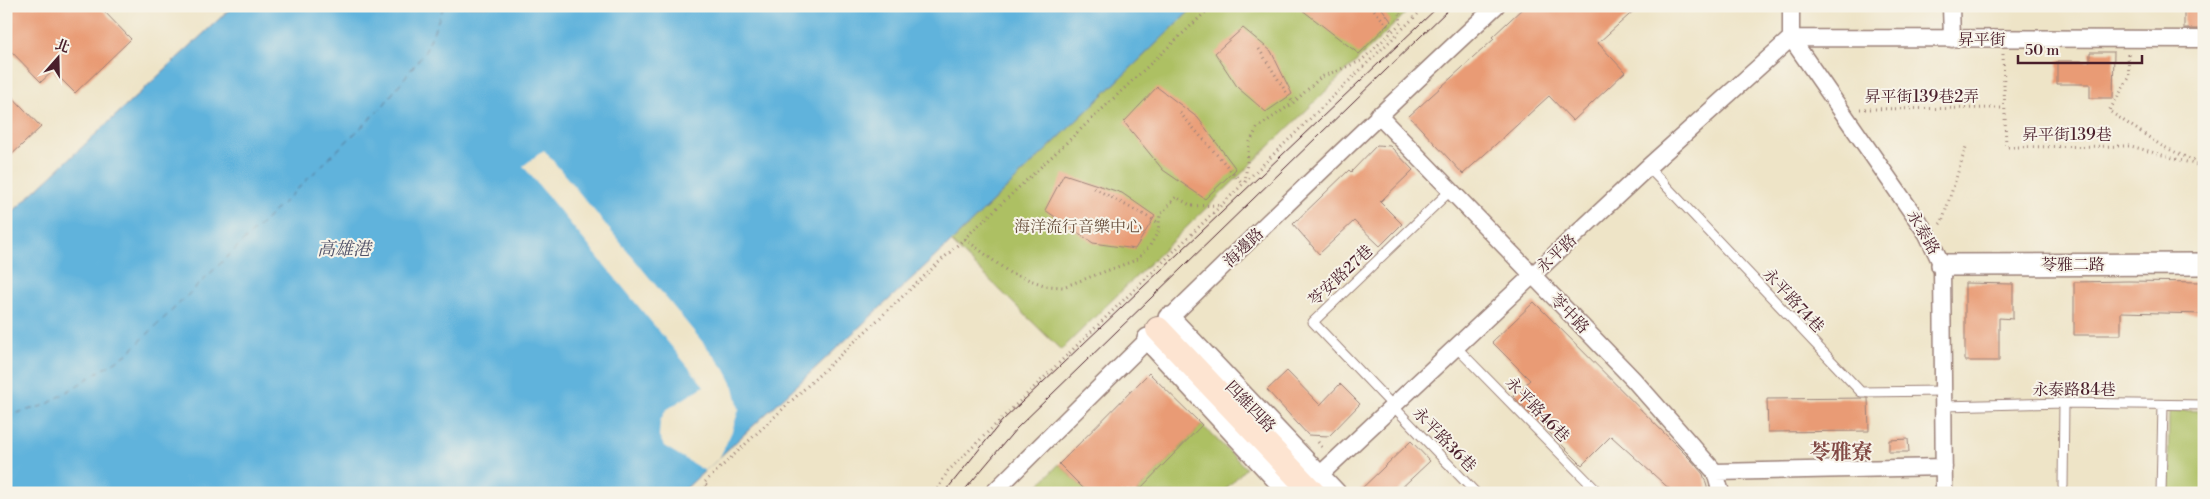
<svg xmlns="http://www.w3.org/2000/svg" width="2210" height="499" font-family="'Libre Bodoni','Noto Serif TC',serif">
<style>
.green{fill:#adc063;stroke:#7c7047}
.water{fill:#61b3dc;stroke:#566984}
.pier{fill:#eee4c7}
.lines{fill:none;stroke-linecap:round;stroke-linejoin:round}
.ferry{stroke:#525369;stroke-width:1;stroke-dasharray:6 5;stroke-linecap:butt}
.building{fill:#e99b74}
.service-casing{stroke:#9c8279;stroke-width:11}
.minor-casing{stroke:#9c8279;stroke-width:19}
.tertiary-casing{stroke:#9c8279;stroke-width:24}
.secondary-casing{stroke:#9c8279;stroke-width:26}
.path{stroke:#9c8279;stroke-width:3;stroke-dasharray:1 4;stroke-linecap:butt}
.service{stroke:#fff;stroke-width:9}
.minor{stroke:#fff;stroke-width:16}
.tertiary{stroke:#fff;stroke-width:21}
.secondary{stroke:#fde4d1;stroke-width:24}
.tram{stroke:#4a1f2b;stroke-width:1}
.labels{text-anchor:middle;stroke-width:4;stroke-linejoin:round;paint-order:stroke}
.street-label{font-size:16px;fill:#4a1f2b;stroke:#f7f3e8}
.park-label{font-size:16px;fill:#684f3c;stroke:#f7f3e8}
.water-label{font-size:18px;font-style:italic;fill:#525369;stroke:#f7f3e8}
.district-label{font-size:21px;font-weight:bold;fill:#824a45;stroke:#f7f3e8}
</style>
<rect width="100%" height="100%" fill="#f7f3e8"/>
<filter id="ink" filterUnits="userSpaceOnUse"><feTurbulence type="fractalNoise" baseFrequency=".02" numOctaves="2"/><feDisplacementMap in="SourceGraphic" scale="10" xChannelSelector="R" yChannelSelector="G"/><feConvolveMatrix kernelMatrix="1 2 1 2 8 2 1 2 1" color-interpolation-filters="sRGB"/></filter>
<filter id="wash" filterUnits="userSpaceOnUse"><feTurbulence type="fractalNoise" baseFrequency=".0096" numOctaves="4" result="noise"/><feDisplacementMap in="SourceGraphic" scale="20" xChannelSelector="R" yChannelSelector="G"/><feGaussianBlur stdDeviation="1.12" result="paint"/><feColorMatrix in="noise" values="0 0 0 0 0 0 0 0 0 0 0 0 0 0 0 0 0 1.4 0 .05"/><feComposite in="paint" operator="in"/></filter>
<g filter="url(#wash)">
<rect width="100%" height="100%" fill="#eee4c7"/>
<path class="green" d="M1195 6H1413L1061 350 951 242Z
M2169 410 2204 411V493H2168Z
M1202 425 1246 468 1222 493H1136Z
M1059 464 1088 493H1031Z"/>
<path class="water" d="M233 6H1195L951 242 681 493H6V218Z"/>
<path class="pier" d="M544 150 724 368 734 387 739 409 732 431 720 457 705 471 664 446 659 436 660 421 666 410 704 386 523 166Z"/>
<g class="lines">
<path class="ferry" d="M6 416 46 405 127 354 382 107 426 50 444 6"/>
</g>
<g id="blocks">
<path class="building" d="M6 6H99L131 39 75 93 53 71 41 82 6 46Z
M1297 6H1380L1391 21 1359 54Z
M1525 6H1639L1598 43 1625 72 1573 121 1549 96 1463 174 1409 116 1494 39 1492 37Z
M2184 6H2204V29H2184Z
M1243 28 1271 51 1292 94 1266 112 1238 88 1215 53Z
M2090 52H2114L2113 98H2090V84H2057V61H2090Z
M1157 87 1198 118 1236 169 1205 199 1163 170 1124 122Z
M6 90 41 127 6 160Z
M1377 145 1390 146 1413 170 1380 202 1402 224 1380 246 1354 221 1319 254 1293 224 1349 170 1351 172Z
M1064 174 1122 193 1155 216 1135 249 1093 243 1045 210Z
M2128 281 2204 282V314L2121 312V335H2074V282Z
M1965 283 2013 284V319L1999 318V361H1965Z
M1534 302 1692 461 1703 474 1709 493H1674L1611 436 1582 465 1513 396 1530 380 1492 342Z
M1287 371 1320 405 1340 384 1360 404 1329 436 1308 435 1267 390Z
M1149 373 1202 425 1136 493H1088L1059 464Z
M1868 398 1869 431 1768 432 1767 399Z
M1908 439 1909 452H1889V440Z
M1411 441 1430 461 1396 493H1357Z"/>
</g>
</g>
<g filter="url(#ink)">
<use href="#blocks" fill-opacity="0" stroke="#9c8279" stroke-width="1"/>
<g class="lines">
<g class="service-casing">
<path id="service" d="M1648 167 1861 392 1944 391
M1450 191 1313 322 1476 493
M1455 346 1599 493
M1944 406 2064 403 2204 405
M2063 486 2064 403
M2161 493 2163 405"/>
</g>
<g class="minor-casing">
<path id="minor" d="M1951 6 1952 39
M1791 38 1927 234 1942 265 1944 493
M1791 38 2204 39
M1378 115 1633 379 1715 472 1721 493
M1715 472 1944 467
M1310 484 1648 167 1791 38V6
M993 493C1158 328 1325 165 1496 6"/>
</g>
<g class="tertiary-casing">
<path id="tertiary" d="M1942 265 2204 264
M1169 318 1335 493
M1148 339 1290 493"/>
</g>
<g class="secondary-casing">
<path id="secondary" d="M1158 329 1313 493"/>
</g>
<path class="path" d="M1371 6 1392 31
M1259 49 1293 103
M2003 54 2006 147 2131 146 2204 167
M2128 54 2129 78 2109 111 2162 146 2203 165
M1860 109 2004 108
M1180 113 1243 184
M1245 182 1249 144 1257 128 1293 103 1321 77 1361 61 1401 23 1399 6
M1094 188 1159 223
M1940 224 1942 222 1966 147
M965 239 1010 273 1047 286 1063 287 1136 260 1149 247 1158 232 1160 215 1176 197 1192 206 1221 205
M1318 442 1324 450
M713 493 704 483 1212 6
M935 493 948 471 1426 6"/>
<use href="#service" class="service"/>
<use href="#minor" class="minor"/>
<use href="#tertiary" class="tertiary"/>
<use href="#secondary" class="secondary"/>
<path class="tram" d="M944 493 1002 421 1439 6
M962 493 1016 429 1452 6"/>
</g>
</g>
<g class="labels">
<g class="street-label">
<text x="1982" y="45">昇平街</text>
<text x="1922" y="102">昇平街139巷2弄</text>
<text x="2067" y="140">昇平街139巷</text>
<text transform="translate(1924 232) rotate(60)" y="6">永泰路</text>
<text transform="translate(1243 247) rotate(-44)" y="6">海邊路</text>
<text transform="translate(1556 253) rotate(-43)" y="6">永平路</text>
<text x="2073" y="270">苓雅二路</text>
<text transform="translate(1340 275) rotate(-43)" y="6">苓安路27巷</text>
<text transform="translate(1794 300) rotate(47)" y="6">永平路74巷</text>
<text transform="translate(1570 313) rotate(46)" y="6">苓中路</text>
<text x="2074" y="395">永泰路84巷</text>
<text transform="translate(1251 406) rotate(46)" y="6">四維四路</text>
<text transform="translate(1538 409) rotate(46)" y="6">永平路46巷</text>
<text transform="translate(1445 439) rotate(46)" y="6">永平路36巷</text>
</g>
<g class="park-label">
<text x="1078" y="232">海洋流行音樂中心</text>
</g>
<g class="water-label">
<text x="344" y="255">高雄港</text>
</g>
<g class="district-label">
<text x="1841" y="459">苓雅寮</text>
</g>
</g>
<rect width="2210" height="499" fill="none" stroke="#f7f3e8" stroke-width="25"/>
<g transform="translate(58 58) rotate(20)" stroke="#f7f3e8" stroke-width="4" paint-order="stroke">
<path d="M0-4L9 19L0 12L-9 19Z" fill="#4a1f2b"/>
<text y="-8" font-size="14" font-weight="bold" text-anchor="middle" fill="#4a1f2b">北</text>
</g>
<path d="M2018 55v8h124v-8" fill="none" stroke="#4a1f2b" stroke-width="2.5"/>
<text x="2025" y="55" font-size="15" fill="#4a1f2b" stroke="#f7f3e8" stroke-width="4" paint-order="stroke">50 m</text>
</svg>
